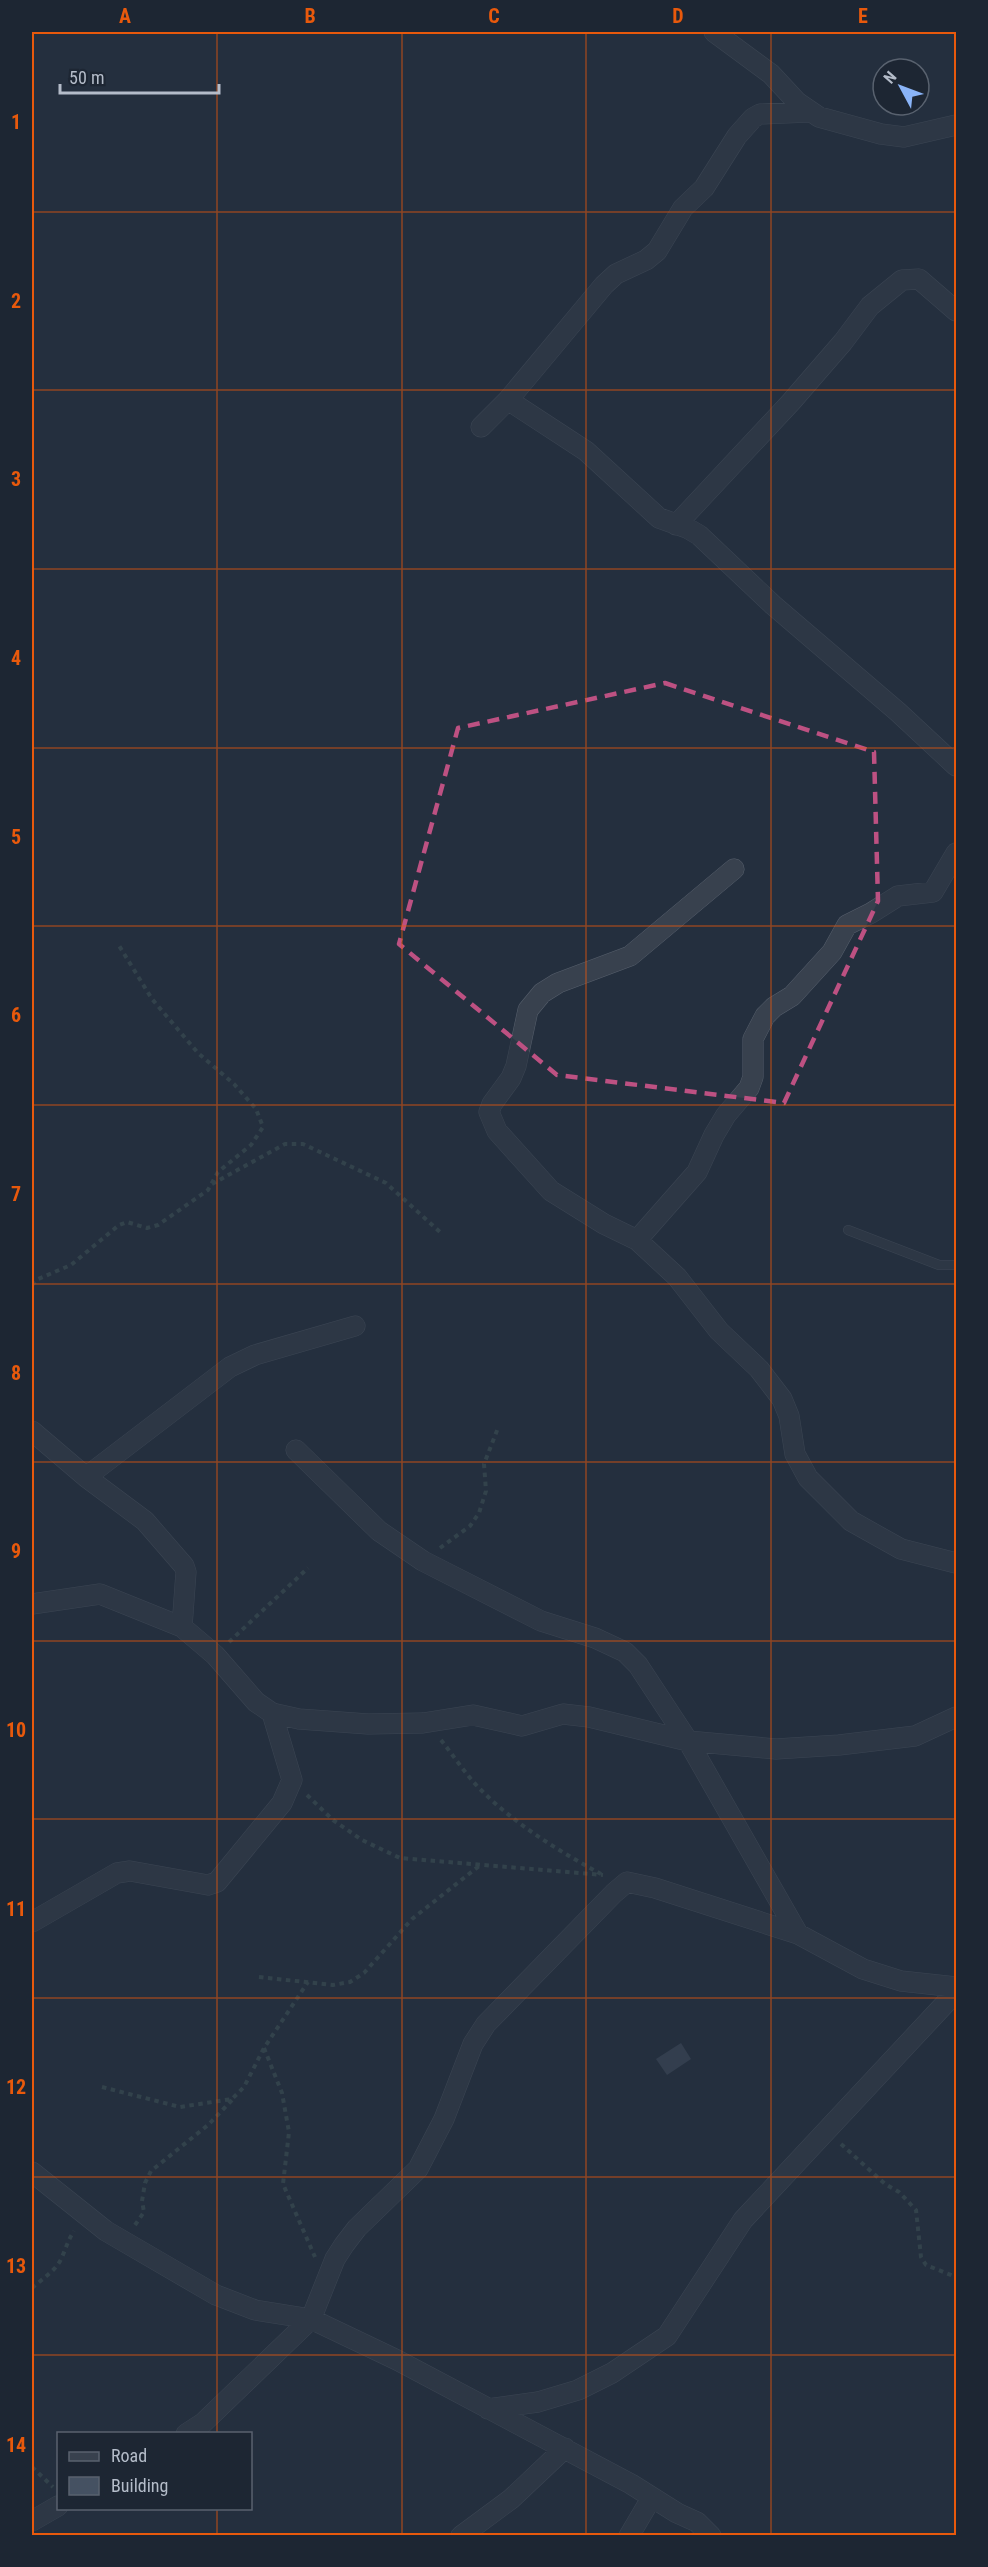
<svg xmlns="http://www.w3.org/2000/svg" width="988" height="2567" font-family="'Roboto Condensed',sans-serif">
<style>
.building{fill:#455162}
.lines{fill:none;stroke-linecap:round;stroke-linejoin:round}
.service-casing{stroke:#565f6c;stroke-width:10}
.minor-casing{stroke:#565f6c;stroke-width:21}
.path{stroke:#44595c;stroke-width:4;stroke-dasharray:4.5 4.5;stroke-linecap:butt}
.service{stroke:#38414e;stroke-width:9}
.minor{stroke:#38414e;stroke-width:20}
.marked{fill:none;stroke:#bd5182;stroke-width:4.5;stroke-dasharray:12 8;stroke-linejoin:round}
.grid{fill:none;stroke:#e8590c;stroke-width:1.5;stroke-opacity:0.55}
.neatline{fill:none;stroke:#e8590c;stroke-width:2}
.grid-label{font-size:20px;text-anchor:middle;font-weight:bold;fill:#e8590c}
</style>
<rect width="100%" height="100%" fill="#242f3e"/>
<path class="building" d="M681 2043 691 2059 667 2075 656 2059Z"/>
<g class="lines">
<g class="service-casing">
<path id="service" d="M848 1230 939 1265H956"/>
</g>
<g class="minor-casing">
<path id="minor" d="M714 32 771 74 797 102 819 117 881 134 904 137 956 125
M508 400 586 451 659 518 687 528 699 535 773 605 898 712 956 766
M481 427 508 400 604 285 616 274 646 260 657 251 683 208 704 188 737 136 753 118 760 114 809 112
M676 525 791 402 843 342 870 306 902 280 919 279 956 311
M734 869 630 956 558 983 542 993 528 1010 516 1066 511 1078 492 1104 489 1112 497 1131 551 1191 604 1224 637 1240 677 1277 719 1331 759 1369 782 1399 789 1416 795 1454 808 1478 851 1521 901 1549 956 1563
M637 1240 697 1172 714 1135 726 1115 749 1088 753 1077V1039L765 1016 774 1007 792 996 832 952 847 925 871 913 898 896 933 892 956 853
M32 1431 86 1477 145 1521 184 1566 186 1572 182 1627
M296 1450 379 1531 423 1561 541 1621 595 1638 625 1652 638 1665 688 1741 798 1934
M86 1477 230 1367 255 1355 355 1326
M32 1604 100 1594 182 1627 215 1655 256 1702 272 1713 299 1719 368 1724 423 1723 473 1715 522 1726 563 1714 589 1717 688 1741 776 1749 839 1745 915 1736 956 1717
M32 1922 117 1873 130 1871 208 1885 217 1882 282 1803 292 1780 272 1713
M32 2172 106 2231 216 2295 255 2310 311 2319 397 2360 631 2484 677 2513 697 2522 711 2536
M488 2409 538 2402 578 2390 612 2373 667 2336 743 2220 956 1992
M186 2434 203 2423 311 2319 335 2259 344 2245 357 2228 418 2169 444 2119 473 2044 486 2024 614 1893 627 1882 655 1888 798 1934 863 1969 901 1981 956 1987
M32 2521 58 2506
M461 2536 511 2499 565 2448
M629 2536 652 2497"/>
</g>
<path class="path" d="M212 1184 285 1144H303L386 1183 440 1232
M32 1285 38 1279 71 1265 119 1225 127 1222 147 1228 158 1225 208 1190 218 1172 251 1145 263 1127 256 1109 234 1084 198 1053 152 999 118 944
M440 1548 470 1526 479 1513 486 1491 484 1464 498 1428
M229 1642 308 1568
M441 1740C453 1755 464 1772 478 1787 513 1823 557 1850 601 1874
M307 1795 333 1820 362 1840 400 1858 603 1875
M259 1977 333 1985 350 1982 364 1973 412 1919 479 1866
M264 2048 282 2093 289 2132 283 2184 315 2257
M102 2087 180 2107 232 2099 244 2087 264 2048 308 1982
M841 2144 885 2184 899 2192 916 2210 921 2257 926 2265 956 2277
M135 2225 144 2212 142 2201 145 2183 151 2171 208 2125 232 2100
M32 2288C42 2279 57 2270 62 2257 66 2248 68 2240 74 2231
M32 2467 53 2487"/>
<use href="#service" class="service"/>
<use href="#minor" class="minor"/>
</g>
<path d="M0 0H988V2567H0ZM665 683 874 752 878 901 784 1103 557 1075 399 944 458 728Z" fill="#242f3e" fill-opacity=".55" fill-rule="evenodd"/>
<path class="marked" d="M665 683 874 752 878 901 784 1103 557 1075 399 944 458 728Z"/>
<path class="grid" d="M217 32V2434M402 32V2536M586 32V2536M771 32V2536M32 212H956M32 390H956M32 569H956M32 748H956M32 926H956M32 1105H956M32 1284H956M32 1462H956M32 1641H956M32 1819H956M32 1998H956M32 2177H956M32 2355H956M217 2508V2536"/>
<rect width="988" height="2567" fill="none" stroke="#1d2633" stroke-width="66"/>
<rect x="57" y="2432" width="195" height="78" fill="#1d2633" stroke="#59626f" stroke-width="1.5"/>
<rect x="69" y="2452" width="30" height="9" fill="#38414e" stroke="#59626f" stroke-width="1.5"/>
<text x="111" y="2462" font-size="18" fill="#b4bcc9">Road</text>
<rect x="69" y="2477" width="30" height="18" fill="#455162" stroke="#59626f" stroke-width="1.5"/>
<text x="111" y="2492" font-size="18" fill="#b4bcc9">Building</text>
<g transform="translate(901 87) rotate(311)"><circle r="28" fill="#1d2633" stroke="#59626f" stroke-width="1.5"/>
<path d="M0-4.5L10 22L0 15L-10 22Z" fill="#8ab4f8"/>
<text y="-9" font-size="16" font-weight="bold" text-anchor="middle" fill="#b4bcc9">N</text>
</g>
<path d="M60 84v9h159v-9" fill="none" stroke="#b4bcc9" stroke-width="3"/>
<text x="69" y="84" font-size="18" fill="#b4bcc9" stroke="#1d2633" stroke-width="4.5" paint-order="stroke">50 m</text>
<rect x="33" y="33" width="922" height="2501" class="neatline"/>
<g class="grid-label">
<text x="125" y="23">A</text>
<text x="310" y="23">B</text>
<text x="494" y="23">C</text>
<text x="678" y="23">D</text>
<text x="863" y="23">E</text>
<text x="16" y="129">1</text>
<text x="16" y="308">2</text>
<text x="16" y="486">3</text>
<text x="16" y="665">4</text>
<text x="16" y="844">5</text>
<text x="16" y="1022">6</text>
<text x="16" y="1201">7</text>
<text x="16" y="1380">8</text>
<text x="16" y="1558">9</text>
<text x="16" y="1737">10</text>
<text x="16" y="1916">11</text>
<text x="16" y="2094">12</text>
<text x="16" y="2273">13</text>
<text x="16" y="2452">14</text>
</g>
</svg>
